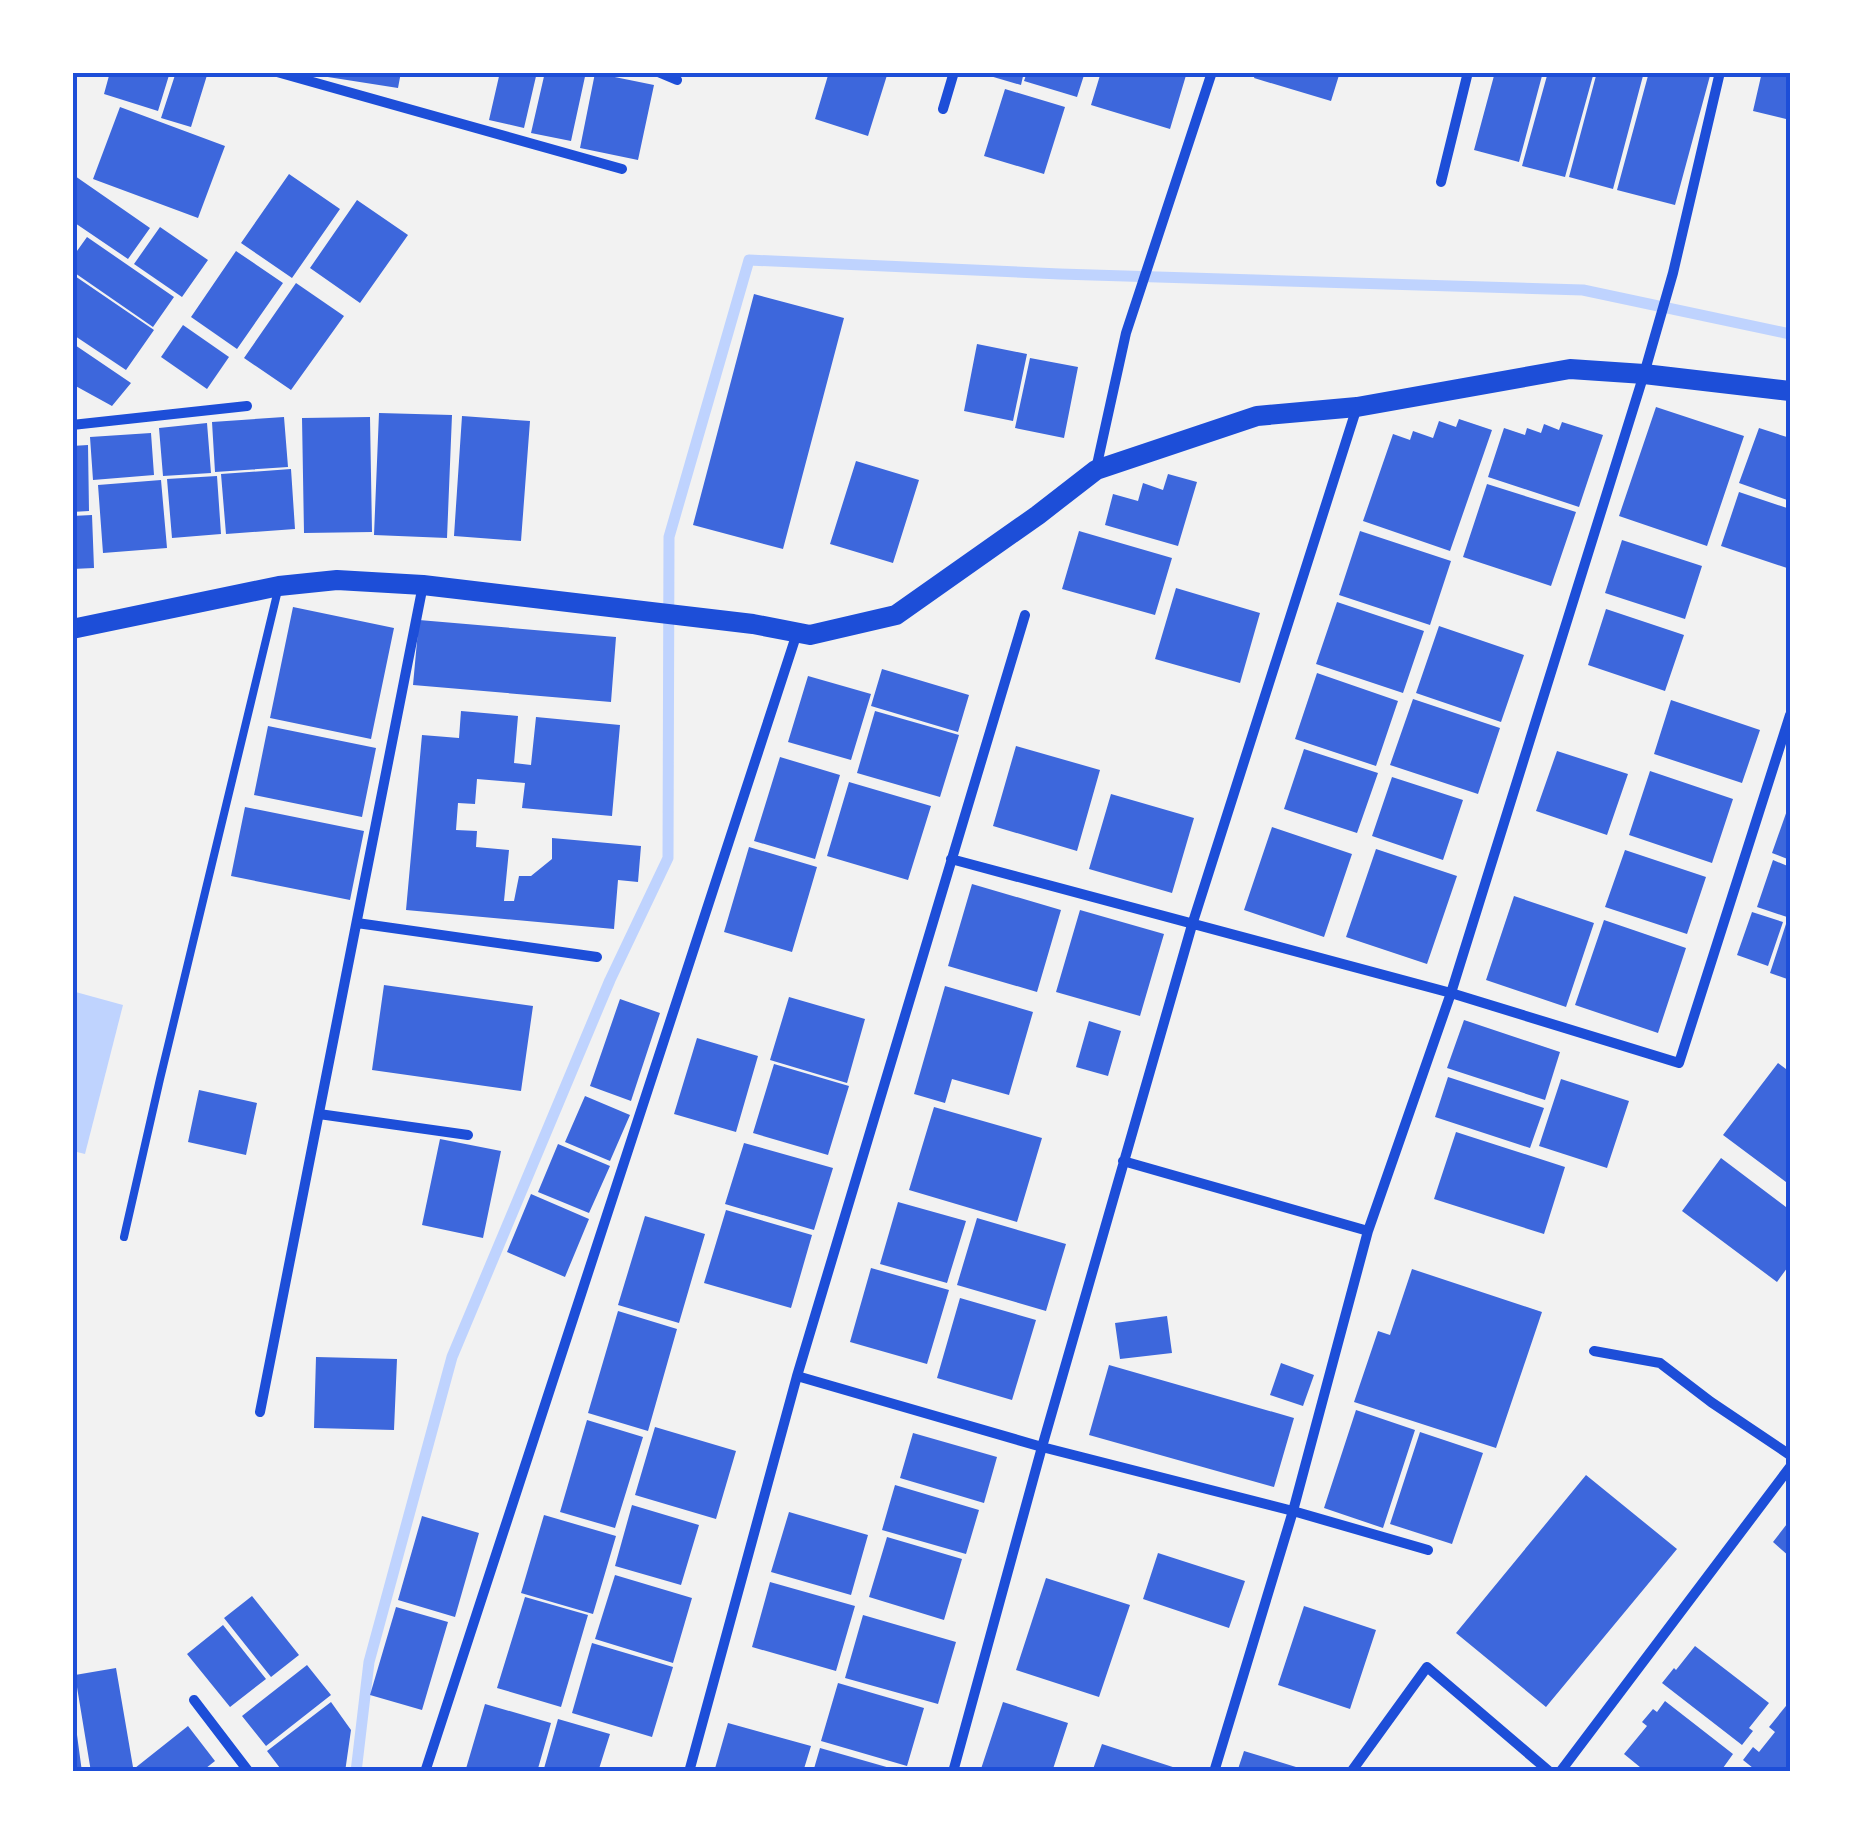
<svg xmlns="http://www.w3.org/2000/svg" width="1863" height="1844" font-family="'Asap Condensed',sans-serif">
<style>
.water{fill:#bfd3fe}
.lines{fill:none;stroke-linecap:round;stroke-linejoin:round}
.stream{stroke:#bfd3fe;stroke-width:11}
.building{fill:#3d67dc}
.service{stroke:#1d4ed8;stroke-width:8}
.minor{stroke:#1d4ed8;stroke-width:10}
.secondary{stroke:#1d4ed8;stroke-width:20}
.neatline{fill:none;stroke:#1d4ed8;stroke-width:4}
</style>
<rect width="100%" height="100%" fill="#f2f2f2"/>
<path class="water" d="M72 991 123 1005 85 1154 73 1151Z"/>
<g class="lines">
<path class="stream" d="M356 1772 369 1662 452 1357 610 980 668 858 669 537 749 260 1060 274 1583 290 1790 334"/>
</g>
<path class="building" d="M110 72H170L158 111 104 94Z
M176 72H208L191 127 161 118Z
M316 72H401L398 88 315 75Z
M500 72H537L524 128 489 120Z
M545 72H586L571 141 531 133Z
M829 72H888L868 136 815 119Z
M991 72H1024L1021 85 990 76Z
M1027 72H1085L1077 97 1024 81Z
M1101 72H1187L1170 129 1091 105Z
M1256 72H1340L1331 101 1254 78Z
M1495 72H1543L1519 162 1474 150Z
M1548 72H1594L1565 177 1522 166Z
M1597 72H1644L1613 189 1569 177Z
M1649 72H1711L1675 205 1617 190Z
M1762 72H1790V120L1753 111Z
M595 73 654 85 638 160 580 148Z
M1005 89 1065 107 1044 174 984 156Z
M120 107 225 146 198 218 93 179Z
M289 174 340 209 292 278 241 243Z
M75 176 150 228 128 259 72 221V181Z
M357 200 408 235 360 303 310 268Z
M160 227 208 260 182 297 134 264Z
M87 237 174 297 153 327 72 271V258Z
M236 251 283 283 237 349 191 317Z
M72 274 154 330 126 370 72 334Z
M296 283 344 316 291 390 244 358Z
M754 294 844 318 783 549 693 525Z
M183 325 229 357 207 389 161 357Z
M72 343 131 383 112 406 72 384Z
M977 344 1027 354 1013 421 964 411Z
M1030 358 1078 367 1064 438 1015 428Z
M1656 407 1744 436 1707 546 1619 516Z
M379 413 452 415 447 538 374 535Z
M462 416 530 421 521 541 454 536Z
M284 417 288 467 215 472 212 422Z
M370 417 372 532 304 533 302 418Z
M1459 419 1492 430 1450 551 1363 521 1393 434 1410 440 1413 431 1433 438 1439 421 1456 427Z
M1562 422 1603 435 1579 507 1488 477 1504 428 1525 435 1527 428 1541 433 1544 424 1559 430Z
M207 423 211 473 163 476 159 428Z
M1759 428 1790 438V501L1739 483Z
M151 433 154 475 93 480 90 437Z
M88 445 89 511 72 512V446Z
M856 461 919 480 893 563 830 544Z
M291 469 295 529 226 534 221 474Z
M1168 474 1197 482 1178 546 1105 525 1113 494 1138 501 1143 483 1163 490Z
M217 476 221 534 172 538 167 479Z
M161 480 167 548 103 553 98 485Z
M1487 484 1576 512 1551 586 1463 557Z
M1739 492 1790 509V569L1721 546Z
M92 515 94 568 72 569V516Z
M1079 531 1172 558 1155 615 1062 589Z
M1360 531 1451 561 1430 625 1339 595Z
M1622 540 1702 566 1685 619 1605 593Z
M1176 588 1260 613 1240 683 1155 659Z
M1337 602 1424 631 1403 693 1316 664Z
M293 607 394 628 371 739 270 718Z
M1606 609 1684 635 1665 691 1588 665Z
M419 620 616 637 611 702 413 685Z
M1439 626 1524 655 1501 722 1416 693Z
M882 669 969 695 958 732 871 706Z
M1317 673 1398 701 1376 766 1295 739Z
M808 676 871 694 851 760 788 742Z
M1413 699 1500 728 1478 794 1390 765Z
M1671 700 1760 730 1742 783 1654 754Z
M461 711 518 716 514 763 531 765 536 717 620 725 612 816 522 808 525 783 477 779 475 804 458 803 456 830 477 831 476 847 509 850 504 901H514L519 876H531L552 859V838L641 846 638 882 618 880 614 929 406 910 422 735 459 738Z
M875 711 959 735 940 797 857 773Z
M268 726 376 748 362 817 254 795Z
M1016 746 1100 770 1077 851 993 826Z
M1304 749 1378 773 1357 833 1284 809Z
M1557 751 1628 774 1607 835 1536 811Z
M780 757 840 775 815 859 754 841Z
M1650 771 1733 799 1712 863 1629 835Z
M1392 777 1463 800 1443 860 1372 836Z
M849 782 931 806 908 880 827 856Z
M1111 794 1194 818 1172 893 1089 869Z
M1790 802V860L1772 853Z
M245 807 364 831 350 900 231 876Z
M1272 827 1352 854 1324 937 1244 910Z
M749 847 817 867 792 952 724 932Z
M1376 849 1457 876 1427 964 1346 937Z
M1625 850 1706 877 1687 934 1605 907Z
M1773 860 1790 867V918L1757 907Z
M972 884 1061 910 1037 992 948 966Z
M1514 896 1594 923 1566 1007 1486 980Z
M1080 910 1164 934 1140 1016 1056 992Z
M1752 912 1783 922 1768 966 1737 955Z
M1604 920 1686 948 1658 1033 1575 1005Z
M1786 924 1790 925V980L1770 973Z
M384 985 533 1006 521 1091 372 1070Z
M945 986 1033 1012 1009 1095 952 1079 945 1103 914 1094Z
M789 997 865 1019 847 1083 770 1060Z
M620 999 660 1013 631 1101 590 1086Z
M1464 1020 1560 1052 1545 1100 1447 1068Z
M1089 1021 1121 1031 1108 1076 1076 1067Z
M697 1038 758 1056 736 1132 674 1114Z
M1778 1063 1790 1072V1185L1723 1135Z
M774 1064 849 1086 828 1155 753 1133Z
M1448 1077 1544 1108 1530 1148 1435 1117Z
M1561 1079 1629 1101 1607 1168 1539 1146Z
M199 1090 257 1103 246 1155 188 1142Z
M585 1096 630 1115 610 1161 565 1142Z
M934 1107 1042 1138 1017 1222 909 1190Z
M1456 1132 1565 1167 1544 1234 1434 1199Z
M440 1139 501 1151 483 1238 422 1225Z
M744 1143 833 1168 814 1230 725 1204Z
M558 1144 610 1166 589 1213 538 1192Z
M1721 1158 1790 1210V1264L1777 1282 1682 1211Z
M531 1194 589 1219 565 1277 507 1252Z
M898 1202 966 1221 947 1283 880 1264Z
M726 1210 812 1235 791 1308 704 1283Z
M645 1216 705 1234 679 1323 618 1305Z
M977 1218 1066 1244 1046 1311 957 1285Z
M871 1268 949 1290 927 1364 850 1342Z
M1412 1269 1542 1312 1496 1448 1354 1402 1378 1331 1390 1335Z
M960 1298 1036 1320 1012 1400 937 1378Z
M618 1311 677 1329 648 1431 588 1413Z
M1167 1316 1172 1353 1120 1359 1115 1323Z
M316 1357 397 1359 394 1430 314 1428Z
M1281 1363 1314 1375 1303 1406 1270 1395Z
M1109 1365 1294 1418 1274 1487 1089 1435Z
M1356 1410 1415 1430 1383 1528 1324 1508Z
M587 1420 643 1437 615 1528 560 1512Z
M655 1427 736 1451 716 1519 635 1495Z
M1420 1432 1483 1453 1452 1544 1390 1524Z
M913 1433 997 1457 984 1503 900 1478Z
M1586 1475 1677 1549 1546 1707 1456 1633Z
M895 1485 979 1510 966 1554 882 1530Z
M632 1505 699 1525 681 1585 615 1566Z
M789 1512 868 1535 851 1595 771 1572Z
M544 1515 616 1536 593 1614 521 1593Z
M422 1516 479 1533 455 1617 398 1600Z
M1790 1520V1557L1773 1542Z
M887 1537 962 1559 944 1620 869 1597Z
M1158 1553 1245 1581 1229 1628 1143 1599Z
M615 1575 692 1598 673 1663 595 1639Z
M1046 1578 1130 1605 1099 1697 1016 1670Z
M770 1582 855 1606 836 1671 752 1647Z
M252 1596 299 1655 271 1677 224 1618Z
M525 1597 588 1615 561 1707 497 1688Z
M1304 1606 1376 1630 1350 1709 1278 1685Z
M396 1607 448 1622 422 1710 370 1695Z
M863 1615 956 1642 938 1704 845 1678Z
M223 1625 266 1679 230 1707 187 1654Z
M592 1643 673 1667 652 1737 572 1713Z
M1695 1646 1769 1703 1749 1728 1753 1731 1742 1745 1662 1683 1674 1668 1676 1670Z
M307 1665 331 1695 266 1746 242 1716Z
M116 1668 133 1767 91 1772 75 1675Z
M838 1683 924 1708 907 1766 821 1741Z
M1665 1701 1733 1754 1723 1768 1728 1772H1646L1624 1754 1647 1726 1642 1722 1653 1709 1657 1712Z
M1790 1701V1772L1784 1770 1758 1772 1743 1760 1753 1747 1759 1752 1775 1732 1769 1727Z
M331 1702 351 1730 345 1772H283L267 1751Z
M1003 1702 1068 1723 1052 1772H980Z
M485 1704 551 1723 537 1772H465Z
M558 1719 610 1734 598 1772H543Z
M72 1720H75L82 1772H72Z
M728 1723 811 1746 803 1772H714Z
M188 1726 215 1761 201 1772H130Z
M1102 1744 1185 1771V1772H1092Z
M820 1748 897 1770V1772H813Z
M1244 1751 1296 1767 1294 1772H1237Z"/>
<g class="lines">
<path class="service" d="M124 1237 160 1079 278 590"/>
<path class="minor" d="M277 72 622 169
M658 72 677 80
M943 109 954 72
M1441 182 1468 72
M72 425 247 406
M1096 469 1126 333 1212 72
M951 859 1451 993 1679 1063 1790 715
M357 923 597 957
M319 1114 468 1135
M1123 1161 1368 1231
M1594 1351 1660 1363 1711 1402 1790 1455
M797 1376 1042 1447 1293 1511 1428 1550
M260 1412 423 585
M194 1700 249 1772
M425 1772 797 633
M689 1772 797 1376 1025 615
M953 1772 1042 1447 1192 925 1357 407
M1214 1772 1293 1511 1368 1231 1451 993 1644 374 1673 273 1720 72
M1351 1772 1427 1667 1550 1772
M1560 1772 1790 1467"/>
<path class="secondary" d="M72 629 279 586 337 580 423 585 753 624 810 635 896 615 1038 515 1096 470 1257 416 1357 407 1570 369 1644 374 1790 391"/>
</g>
<rect width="1863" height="1844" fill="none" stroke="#ffffff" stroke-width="150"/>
<rect x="75" y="75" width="1713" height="1694" class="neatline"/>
</svg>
